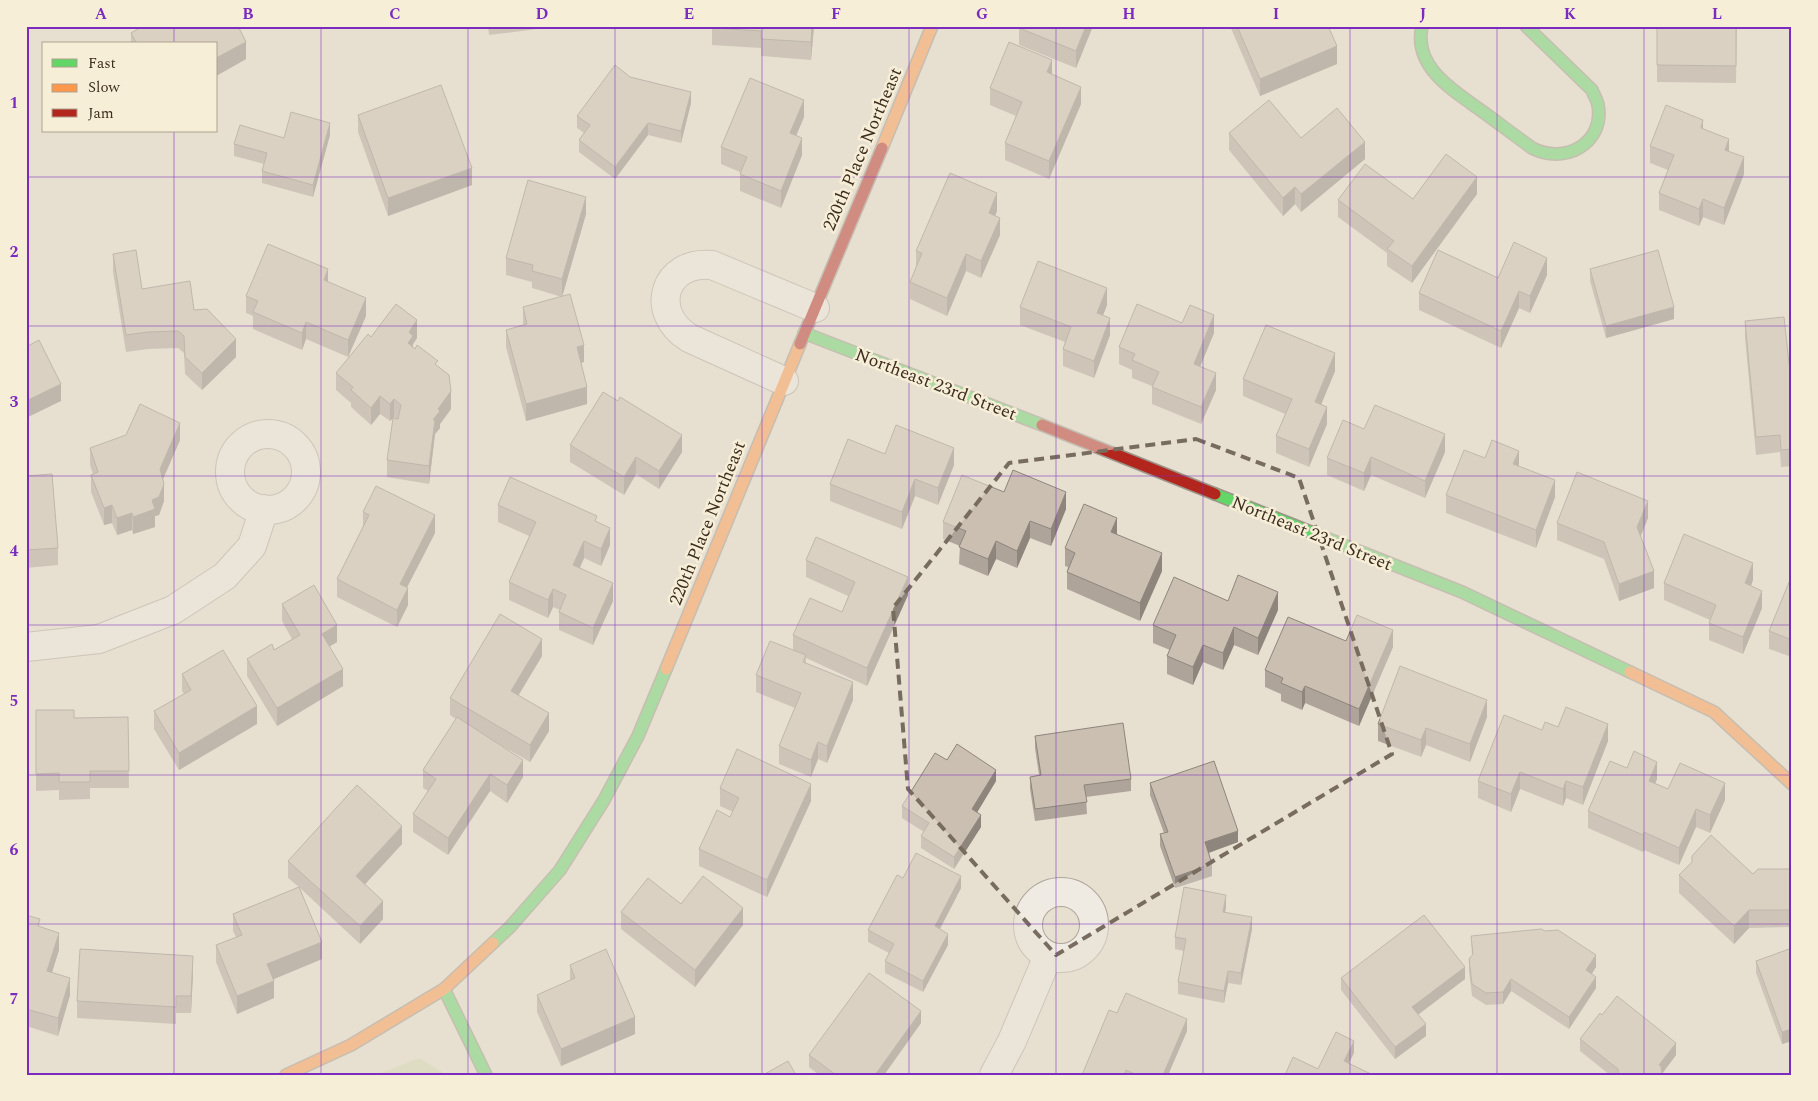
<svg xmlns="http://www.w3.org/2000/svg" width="1818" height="1101" viewBox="0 0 1818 1101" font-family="Spectral,serif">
<rect width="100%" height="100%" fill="#e7e0d1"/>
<path fill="#d6d7b3" d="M419 1058 447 1075H376L378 1074Z"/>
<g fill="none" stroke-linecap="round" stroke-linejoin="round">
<g stroke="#ada599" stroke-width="30">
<path id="street" d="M784 381 689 338C648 312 664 260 712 265L815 308
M230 472a38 38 0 1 1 76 0a38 38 0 1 1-76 0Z
M26 647 99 639 173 610 225 576 252 546 264 509
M1028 925a33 33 0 1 1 66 0a33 33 0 1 1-66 0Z
M994 1075 1012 1041 1048 956"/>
</g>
<g stroke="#9c958a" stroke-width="14">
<path id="fast" d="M1422 26C1413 66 1451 89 1479 109 1497 122 1514 135 1532 148 1564 165 1605 144 1598 105 1597 100 1594 95 1592 90L1526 26
M804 333 1042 425
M1215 494 1462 592 1630 672
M493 943 510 927 560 870 604 800 638 736 666 669
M444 989 486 1075"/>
</g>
<g stroke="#9c958a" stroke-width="14">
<path id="slow" d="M882 148 932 26
M666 669 800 344
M1630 672 1714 712 1792 784
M286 1075 351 1045 444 989 493 943"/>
</g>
<g stroke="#9c958a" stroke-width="14">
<path id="jam" d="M800 344 882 148
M1042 425 1215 494"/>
</g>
<use href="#street" stroke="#efebe3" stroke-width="28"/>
<use href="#fast" stroke="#63d668" stroke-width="11"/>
<use href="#slow" stroke="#ff974d" stroke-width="11"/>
<use href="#jam" stroke="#b3261e" stroke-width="11"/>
</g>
<path fill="#afa499" d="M143 26H238L246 42V59L216 76V44H131V33Z
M488 26H537V29L489 35Z
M712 26H814L811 60 761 56V48L712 45Z
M1019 26H1093L1076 68 1019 45Z
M1230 26H1328L1337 64 1260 96Z
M1737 26 1736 83 1657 82V65Z
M1052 75 1081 104 1049 179 1005 160V143L1016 116 990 105V88Z
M630 77 691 103 681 143 648 135 615 179 579 152V140L584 133 577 128V116Z
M358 115 472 185 388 216 358 132Z
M804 117 796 136 802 155 781 208 740 191V172L721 164V147Z
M1703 129 1729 152 1744 174 1724 225 1703 217 1699 226 1659 210V193L1668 170 1650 163V146Z
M1229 133 1301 138 1365 159 1301 212 1295 204 1283 216 1229 150Z
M330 135 313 197 262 183V171L264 164 234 156V144L284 138Z
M1477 194 1412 283 1387 266V253L1338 217V200L1413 199Z
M997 211 995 216 1000 235 981 278 966 271 947 316 910 299V282L916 267V251Z
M586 214 562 297 584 362 581 363 587 404 526 421 506 347V330L523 325V307L562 297 532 288V282L506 275V258Z
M1792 251V274L1790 273V256Z
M113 254 142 289 194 310 236 357 202 390 185 374 184 353 178 348 148 349 126 352 113 272Z
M1590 269 1674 319 1606 338 1590 281Z
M1547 275 1530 313 1519 308 1501 348 1419 310V293L1498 278Z
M328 282 366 316 348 357 306 339 302 350 253 329V316L246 313V296Z
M1107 305 1103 315 1110 335 1094 378 1063 366V349L1065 342 1020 325V307Z
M1745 321 1791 382 1792 381V466L1781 467 1780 452 1756 455 1745 338Z
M1182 323 1214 333 1200 367 1216 390 1201 424 1152 404V386L1132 378V370L1119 364V347Z
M417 338 413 344V347L438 367 451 409 440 424V428L435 434 429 484 387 477V460L397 419 394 417 390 421 380 414 371 425 351 407V403L336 390V373Z
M1335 371 1321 405 1327 424 1309 467 1276 453V436L1285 414 1243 396V379Z
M1364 429 1445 452 1425 498 1371 475 1364 491 1327 475V458Z
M180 440 163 479 164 501 159 515 155 516V527L133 534 132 530 117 535 112 523 104 525 91 492V475L93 474 90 465V448Z
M570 445 682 452 659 489 636 474 624 495 570 462Z
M885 454 954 465 938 505 915 496 902 529 830 501V484Z
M1485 458 1519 466 1555 497 1536 548 1446 513V495Z
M26 476 58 548V565L26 568Z
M1004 492 1066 509 1051 546 1030 538 1017 568 996 559 988 576 959 564 960 546 943 539V522Z
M498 505 597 522 610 545 601 566 584 558 580 568 613 601 593 645 559 630V612L560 610 553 607 548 618 509 600V582L529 536 498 522Z
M363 512 435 533 407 587 408 605 397 627 337 597V579L363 527Z
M1648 518 1641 536 1654 588 1619 601 1604 559 1557 540V523Z
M1117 534 1162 571 1140 621 1067 589V572L1068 567 1065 566V548Z
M806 560 908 595 867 686 806 658V663L853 700 827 763 818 759 811 777 779 764V746L795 708 756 692V675L793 650V635L842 612 848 596 806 577Z
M1792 575V657L1769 649V631Z
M1753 580 1751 586 1762 608 1743 654 1709 640V623L1710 620 1664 600V583Z
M1228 601 1278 610 1258 655 1234 645 1223 670 1203 662 1193 685 1167 674V656L1170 650 1153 643V625Z
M282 604 337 642 330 646 343 686 277 726 247 676V659L274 650 292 639 282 621Z
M1346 641 1393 647 1359 726 1305 703 1302 710 1281 701V694L1265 687V670Z
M542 656 518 695 549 731 530 762 490 739 523 777 507 803 490 791 448 855 413 832V814L428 791 423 788V770L456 719 450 715V698Z
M182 674 257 724 179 770 154 729V711L184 694 182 691Z
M36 710 74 718 128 717 129 788H90V799L59 800V790L36 791Z
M1487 717 1470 762 1426 745 1421 757 1378 741V724Z
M1542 730 1608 741 1583 805 1566 798 1563 806 1520 789 1511 812 1478 798V781Z
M1035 736 1131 779V791L1086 797 1087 814 1035 821 1030 789V777L1039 775 1035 748Z
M947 760 996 781 977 812 981 827 954 869 921 848V836L924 832 902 818V806Z
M1627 768 1657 779 1655 783 1668 789 1725 800 1710 833 1696 827 1679 865 1644 850 1643 852 1588 828V811Z
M1150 783 1238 842 1209 853 1212 876 1175 888 1160 846V834L1164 833 1150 795Z
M720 788 811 801 767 897 699 866V849L730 817 733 812 720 806Z
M402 844 365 884 383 919 360 944 300 888 322 959 273 979 274 998 237 1014 216 962V945L236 937 233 931V914L299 887 288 878V861Z
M1792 869V927L1749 928 1734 944 1679 893V875L1753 874Z
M903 878 961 888 940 929 948 945 923 992 885 973V961L889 953 868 942V930Z
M681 904 743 925 695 987 621 929V912Z
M1226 907 1225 912 1252 929 1241 985 1228 983 1224 1003 1178 994V982L1184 951 1175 949V937Z
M26 915 40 927 59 950 52 972 70 995 58 1036 26 1026Z
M1471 936 1596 967 1592 974 1596 988 1569 1029 1511 991 1503 1004 1486 1005 1472 996 1469 971V959L1472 956Z
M1792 948V1041L1782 1044 1756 973V961Z
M570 965 635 1034 561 1066 537 1012V995L570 981Z
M193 973 191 1013H176V1024L77 1018V1001Z
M1341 978 1465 979 1418 1015 1426 1036 1395 1059 1341 990Z
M1602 1015 1676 1055 1662 1074V1075H1610L1580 1051V1039Z
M921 1023 884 1075H819L809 1067V1055Z
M1187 1031 1168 1075H1082Z"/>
<path fill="#8e867d" d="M812 26H814L811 60V42Z
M1086 26H1093L1076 68V51Z
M246 42V59L216 76V58Z
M1337 46V64L1260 96V79Z
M1052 60V77L1047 72Z
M1081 87V104L1049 179V161Z
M691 92V103L681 143V131Z
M804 100V117L790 150V133Z
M1703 120V138L1701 128Z
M330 123V135L313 197V185Z
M648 123V135L615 179V167Z
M802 138V155L781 208V191Z
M1729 139V156L1725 150Z
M1365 142V159L1301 212V194Z
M1744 157V174L1724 225V208Z
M472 168V185L388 216V198Z
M1477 177V194L1412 283V266Z
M1295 187V204L1283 216V198Z
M997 193V211L989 231V213Z
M586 197V214L562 297V279Z
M1703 199V217L1699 226V209Z
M1000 218V235L981 278V261Z
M966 254V271L947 316V298Z
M1547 258V275L1530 313V296Z
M328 269V287L324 280Z
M1107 288V305L1097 331V313Z
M1519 291V308L1501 348V331Z
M366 298V316L348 357V340Z
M1674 307V319L1606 338V326Z
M1214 315V333L1194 381V364Z
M1110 318V335L1094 378V361Z
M417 320V338L413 344V354L408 343 409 332Z
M306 322V339L302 350V333Z
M236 339V357L202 390V373Z
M584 345V362L577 364V347Z
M1335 353V371L1315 419V402Z
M1216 373V390L1201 424V407Z
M61 384V401L26 418V401Z
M587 387V404L526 421V404Z
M451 391V409L440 424V428L435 434 429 484V466L433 420 438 409Z
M380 396V414L371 425V408Z
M394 399V417L390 421V404Z
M1327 407V424L1309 467V449Z
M180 423V440L160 486V469Z
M1445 434V452L1425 498V481Z
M682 435V452L659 489V471Z
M954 448V465L938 505V488Z
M1519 451V468L1513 464Z
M636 457V474L624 495V477Z
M1371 457V475L1364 491V473Z
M915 479V496L902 529V512Z
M1555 480V497L1536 548V530Z
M164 484V501L159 515 155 516V527L133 534V517Z
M1066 492V509L1051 546V529Z
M1648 501V518L1637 544V527Z
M112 505V523L104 525V508Z
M132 513V530L117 535V518Z
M435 515V533L400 601V584Z
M1117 518V535L1111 532Z
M1030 521V538L1017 568V551Z
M610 528V545L601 566V549Z
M584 541V558L573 582V565Z
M996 541V559L988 576V559Z
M1162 553V571L1140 621V603Z
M1753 563V580L1745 601V583Z
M1654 571V588L1619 601V584Z
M908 577V595L867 686V668Z
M613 583V601L593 645V628Z
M408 588V605L397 627V610Z
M553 589V607L548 618V600Z
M1762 591V608L1743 654V637Z
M1278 592V610L1258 655V638Z
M337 625V642L322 651V634Z
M1234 627V645L1223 670V653Z
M1393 630V647L1359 726V709Z
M542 639V656L511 708V691Z
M1203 645V662L1193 685V667Z
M343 669V686L277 726V708Z
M853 682V700L827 763V746Z
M1305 686V703L1302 710V692Z
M1487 700V717L1470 762V744Z
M257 706V724L179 770V753Z
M549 713V731L530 762V745Z
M1608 724V741L1583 805V787Z
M1426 728V745L1421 757V740Z
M818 742V759L811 777V760Z
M523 760V777L507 803V785Z
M1657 762V779L1649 798V781Z
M996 770V781L972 821V809Z
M1520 772V789L1511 812V794Z
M490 774V791L448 855V838Z
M1566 781V798L1563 806V789Z
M1725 783V800L1710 833V815Z
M811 784V801L767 897V880Z
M1696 809V827L1679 865V848Z
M981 815V827L954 869V857Z
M402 826V844L356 894V876Z
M1238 831V842L1205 854V842Z
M1644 832V850L1643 852V835Z
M1212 864V876L1175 888V877Z
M961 876V888L935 938V926Z
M1226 895V907L1223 924V912Z
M383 901V919L360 944V926Z
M743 908V925L695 987V970Z
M1749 910V928L1734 944V926Z
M1252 917V929L1241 985V973Z
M59 933V950L47 988V971Z
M948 934V945L923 992V981Z
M322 942V959L267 982V964Z
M1596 955V967L1586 982V970Z
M193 956V973L191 1013V996Z
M1465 967V979L1412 1019V1007Z
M1228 971V983L1224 1003V991Z
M1596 977V988L1569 1029V1017Z
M70 978V995L58 1036V1018Z
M1511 979V991L1503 1004V992Z
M274 981V998L237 1014V996Z
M921 1011V1023L884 1075H875Z
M635 1017V1034L561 1066V1049Z
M1187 1019V1031L1168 1075H1163Z
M1426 1024V1036L1395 1059V1047Z
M1792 1029V1041L1782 1044V1032Z
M1354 1041V1053L1344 1073V1061Z
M1676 1043V1055L1661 1075 1659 1065Z"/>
<path fill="#cbbfb2" stroke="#8e867d" d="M143 26H238L246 42 216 58V44H137L131 33Z
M712 26H812L811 42 761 39V31L712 28Z
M1019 26H1086L1076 51 1019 28Z
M1237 26H1328L1337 46 1260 79Z
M1657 26H1736V66L1657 65Z
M1009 42 1052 60 1047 72 1081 87 1049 161 1005 143 1022 102 990 88Z
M615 65 630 77 691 92 681 131 648 123 615 167 579 140 590 125 577 116Z
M750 78 804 100 790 133 802 138 781 191 740 174 747 157 721 147Z
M441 85 472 168 388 198 358 115Z
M1269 100 1301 138 1337 108 1365 142 1301 194 1295 187 1283 198 1229 133Z
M1666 105 1703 120 1701 128 1729 139 1725 150 1744 157 1724 208 1703 199 1699 209 1659 193 1674 155 1650 146Z
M291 112 330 123 313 185 262 171 267 153 234 144 240 125 284 138Z
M1446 154 1477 177 1412 266 1387 249 1394 241 1338 200 1365 164 1413 199Z
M950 173 997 193 989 213 1000 218 981 261 966 254 947 298 910 282 922 253 916 251Z
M528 180 586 197 562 279 532 271 533 265 506 258Z
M1514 242 1547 258 1530 296 1519 291 1501 331 1419 293 1438 250 1498 278Z
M268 244 328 269 324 280 366 298 348 340 306 322 302 333 253 312 258 301 246 296Z
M136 250 142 289 190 281 194 310 207 309 236 339 202 373 185 357 184 336 178 331 148 332 126 335 113 254Z
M1658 250 1674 307 1606 326 1590 269Z
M1038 261 1107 288 1097 313 1110 318 1094 361 1063 349 1071 327 1020 307Z
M570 294 584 345 577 347 587 387 526 404 506 330 527 324 523 307Z
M396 304 417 320 409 332 413 336 408 343 415 349 417 345 438 361 435 364 449 375 451 391 438 409 440 411 433 420H435L429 466 387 460 393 418 398 419 401 405 394 399 390 404 380 396 371 408 351 390 353 387 336 373 368 334 371 337Z
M1137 304 1182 323 1190 305 1214 315 1194 364 1216 373 1201 407 1152 387 1159 372 1132 360 1135 354 1119 347Z
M1784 317 1791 382 1792 381V449L1781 450 1780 435 1756 437 1745 321Z
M1266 325 1335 353 1315 402 1327 407 1309 449 1276 436 1292 399 1243 379Z
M39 340 61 384 26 401V347Z
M603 392 618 401 620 397 682 435 659 471 636 457 624 477 570 445Z
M140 404 180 423 160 469 164 484 159 497 152 500 155 509 133 517 132 513 117 518 112 505 104 508 91 475 98 472 90 448 126 435Z
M1375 405 1445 434 1425 481 1371 457 1364 473 1327 458 1343 420 1364 429Z
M896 425 954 448 938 488 915 479 902 512 830 484 848 439 885 454Z
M1492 440 1519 451 1513 464 1555 480 1536 530 1446 495 1464 450 1485 458Z
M1013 470 1066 492 1051 529 1030 521 1017 551 996 541 988 559 959 547 966 531 943 522 962 475 1004 492Z
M1577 472 1648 501 1637 527 1654 571 1619 584 1604 542 1557 523Z
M52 474 58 548 26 550V476Z
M510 477 597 516 595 521 610 528 601 549 584 541 573 565 613 583 593 628 559 612 566 595 553 589 548 600 509 582 536 522 498 505Z
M376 486 435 515 400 584 408 588 397 610 337 579 369 515 363 512Z
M1084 504 1117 518 1111 532 1162 553 1140 603 1067 572 1075 553 1065 548Z
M1684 534 1753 563 1745 583 1762 591 1743 637 1709 623 1716 605 1664 583Z
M816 537 908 577 867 668 793 635 810 598 842 612 855 582 806 560Z
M1238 575 1278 592 1258 638 1234 627 1223 653 1203 645 1193 667 1167 656 1176 635 1153 625 1174 577 1228 601Z
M1792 575V640L1769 631Z
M314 585 337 625 322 634 343 669 277 708 247 659 272 644 274 650 300 635 282 604Z
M500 614 542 639 511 691 549 713 530 745 450 698Z
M1357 615 1393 630 1359 709 1305 686 1302 692 1281 683 1283 678 1265 670 1288 617 1346 641Z
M770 641 806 655 803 662 853 682 827 746 818 742 811 760 779 746 801 693 756 675Z
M223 650 257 706 179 753 154 711 191 690 182 674Z
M1400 666 1487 700 1470 744 1426 728 1421 740 1378 724Z
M1566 707 1608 724 1583 787 1566 781 1563 789 1520 772 1511 794 1478 781 1504 715 1542 730 1545 722 1558 727Z
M36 710H74V718L128 717 129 771H90V782H59V773L36 774Z
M457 717 523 760 507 785 490 774 448 838 413 814 436 779 423 770Z
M1123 723 1131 779 1084 785 1087 802 1035 809 1030 777 1041 775 1035 736Z
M957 744 996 770 972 809 981 815 954 857 921 836 929 823 902 806 935 753 947 760Z
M737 749 811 784 767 880 699 849 717 810 730 817 739 798 720 788Z
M1634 751 1657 762 1649 781 1668 789 1680 763 1725 783 1710 815 1696 809 1679 848 1644 832 1643 835 1588 811 1610 761 1627 768Z
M1214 761 1238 831 1205 842 1212 864 1175 877 1160 834 1168 832 1150 783Z
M357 785 402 826 356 876 383 901 360 926 288 861Z
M1711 835 1753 874 1758 869H1792V910H1749L1734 926 1679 875 1692 862V856Z
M916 853 961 876 935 926 948 934 923 981 885 961 894 944 868 930 897 875 903 878Z
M703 876 743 908 695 970 621 912 648 878 681 904Z
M299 887 322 942 267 964 274 981 237 996 216 945 242 935 233 914Z
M1184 887 1226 895 1223 912 1252 917 1241 973 1228 971 1224 991 1178 982 1186 939 1175 937Z
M26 915 40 919 38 926 59 933 47 971 70 978 58 1018 26 1009Z
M1424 915 1465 967 1412 1007 1426 1024 1395 1047 1341 978Z
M1541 929 1545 931 1558 930 1596 955 1586 970 1596 977 1569 1017 1511 979 1503 992 1486 993 1472 984 1469 959 1473 954 1471 936Z
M1792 948V1029L1782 1032 1756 961Z
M80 949 193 956 191 996H176V1007L77 1001Z
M606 949 635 1017 561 1049 537 995 575 978 570 965Z
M869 973 921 1011 875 1075H836L809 1055Z
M1126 993 1187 1019 1163 1075H1137L1126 1070 1124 1075H1082L1109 1010 1117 1013Z
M1617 996 1676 1043 1659 1065 1661 1066 1662 1075H1619L1618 1069 1580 1039 1600 1013 1602 1015Z
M1336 1032 1354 1041 1344 1061 1373 1075H1285L1293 1057 1318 1069Z
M788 1061 796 1075H763Z"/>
<path d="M0 0H1818V1101H0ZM1196 439 1299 478 1392 754 1056 955 908 789 893 608 1009 463Z" fill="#e7e0d1" fill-opacity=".55" fill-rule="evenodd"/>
<path fill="none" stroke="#786c5e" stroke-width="4" stroke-dasharray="10 6" stroke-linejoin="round" d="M1196 439 1299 478 1392 754 1056 955 908 789 893 608 1009 463Z"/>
<path fill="none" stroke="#7b2cbf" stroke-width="1" stroke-opacity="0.55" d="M174 26V44M321 26V1075M468 26V1075M615 26V1075M762 26V1075M909 26V1075M1056 26V1075M1203 26V1075M1350 26V1075M1497 26V1075M1644 26V1075M174 131V1075M26 177H1792M26 326H1792M26 476H1792M26 625H1792M26 775H1792M26 924H1792"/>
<g text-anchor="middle" stroke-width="5" stroke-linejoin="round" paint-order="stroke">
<g font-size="18" fill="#3d2e20" stroke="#f7eed8">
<text transform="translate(862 149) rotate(-67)" y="6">220th Place Northeast</text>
<text transform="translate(936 384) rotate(21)" y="6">Northeast 23rd Street</text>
<text transform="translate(707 523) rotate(-68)" y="6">220th Place Northeast</text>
<text transform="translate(1312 533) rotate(22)" y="6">Northeast 23rd Street</text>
</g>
</g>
<rect width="1818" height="1101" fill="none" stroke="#f7eed8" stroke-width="55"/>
<rect x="42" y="42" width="175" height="90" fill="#f7eed8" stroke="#ada18e"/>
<rect x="52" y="59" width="25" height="8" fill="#63d668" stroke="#ada18e"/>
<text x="88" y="68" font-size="15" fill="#3d2e20">Fast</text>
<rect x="52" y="84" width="25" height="8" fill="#ff974d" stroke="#ada18e"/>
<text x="88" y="92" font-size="15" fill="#3d2e20">Slow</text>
<rect x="52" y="109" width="25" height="8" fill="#b3261e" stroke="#ada18e"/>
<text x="88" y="118" font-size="15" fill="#3d2e20">Jam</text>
<rect x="28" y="28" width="1762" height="1046" fill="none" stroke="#7b2cbf" stroke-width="2"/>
<g font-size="16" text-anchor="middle" font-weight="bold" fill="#7b2cbf">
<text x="101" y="19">A</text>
<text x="248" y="19">B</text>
<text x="395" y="19">C</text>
<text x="542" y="19">D</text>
<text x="689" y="19">E</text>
<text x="836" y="19">F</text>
<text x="982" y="19">G</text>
<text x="1129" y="19">H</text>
<text x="1276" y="19">I</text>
<text x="1423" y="19">J</text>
<text x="1570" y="19">K</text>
<text x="1717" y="19">L</text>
<text x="14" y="108">1</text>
<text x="14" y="257">2</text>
<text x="14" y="407">3</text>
<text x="14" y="556">4</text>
<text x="14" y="706">5</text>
<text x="14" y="855">6</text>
<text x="14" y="1004">7</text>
</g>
</svg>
